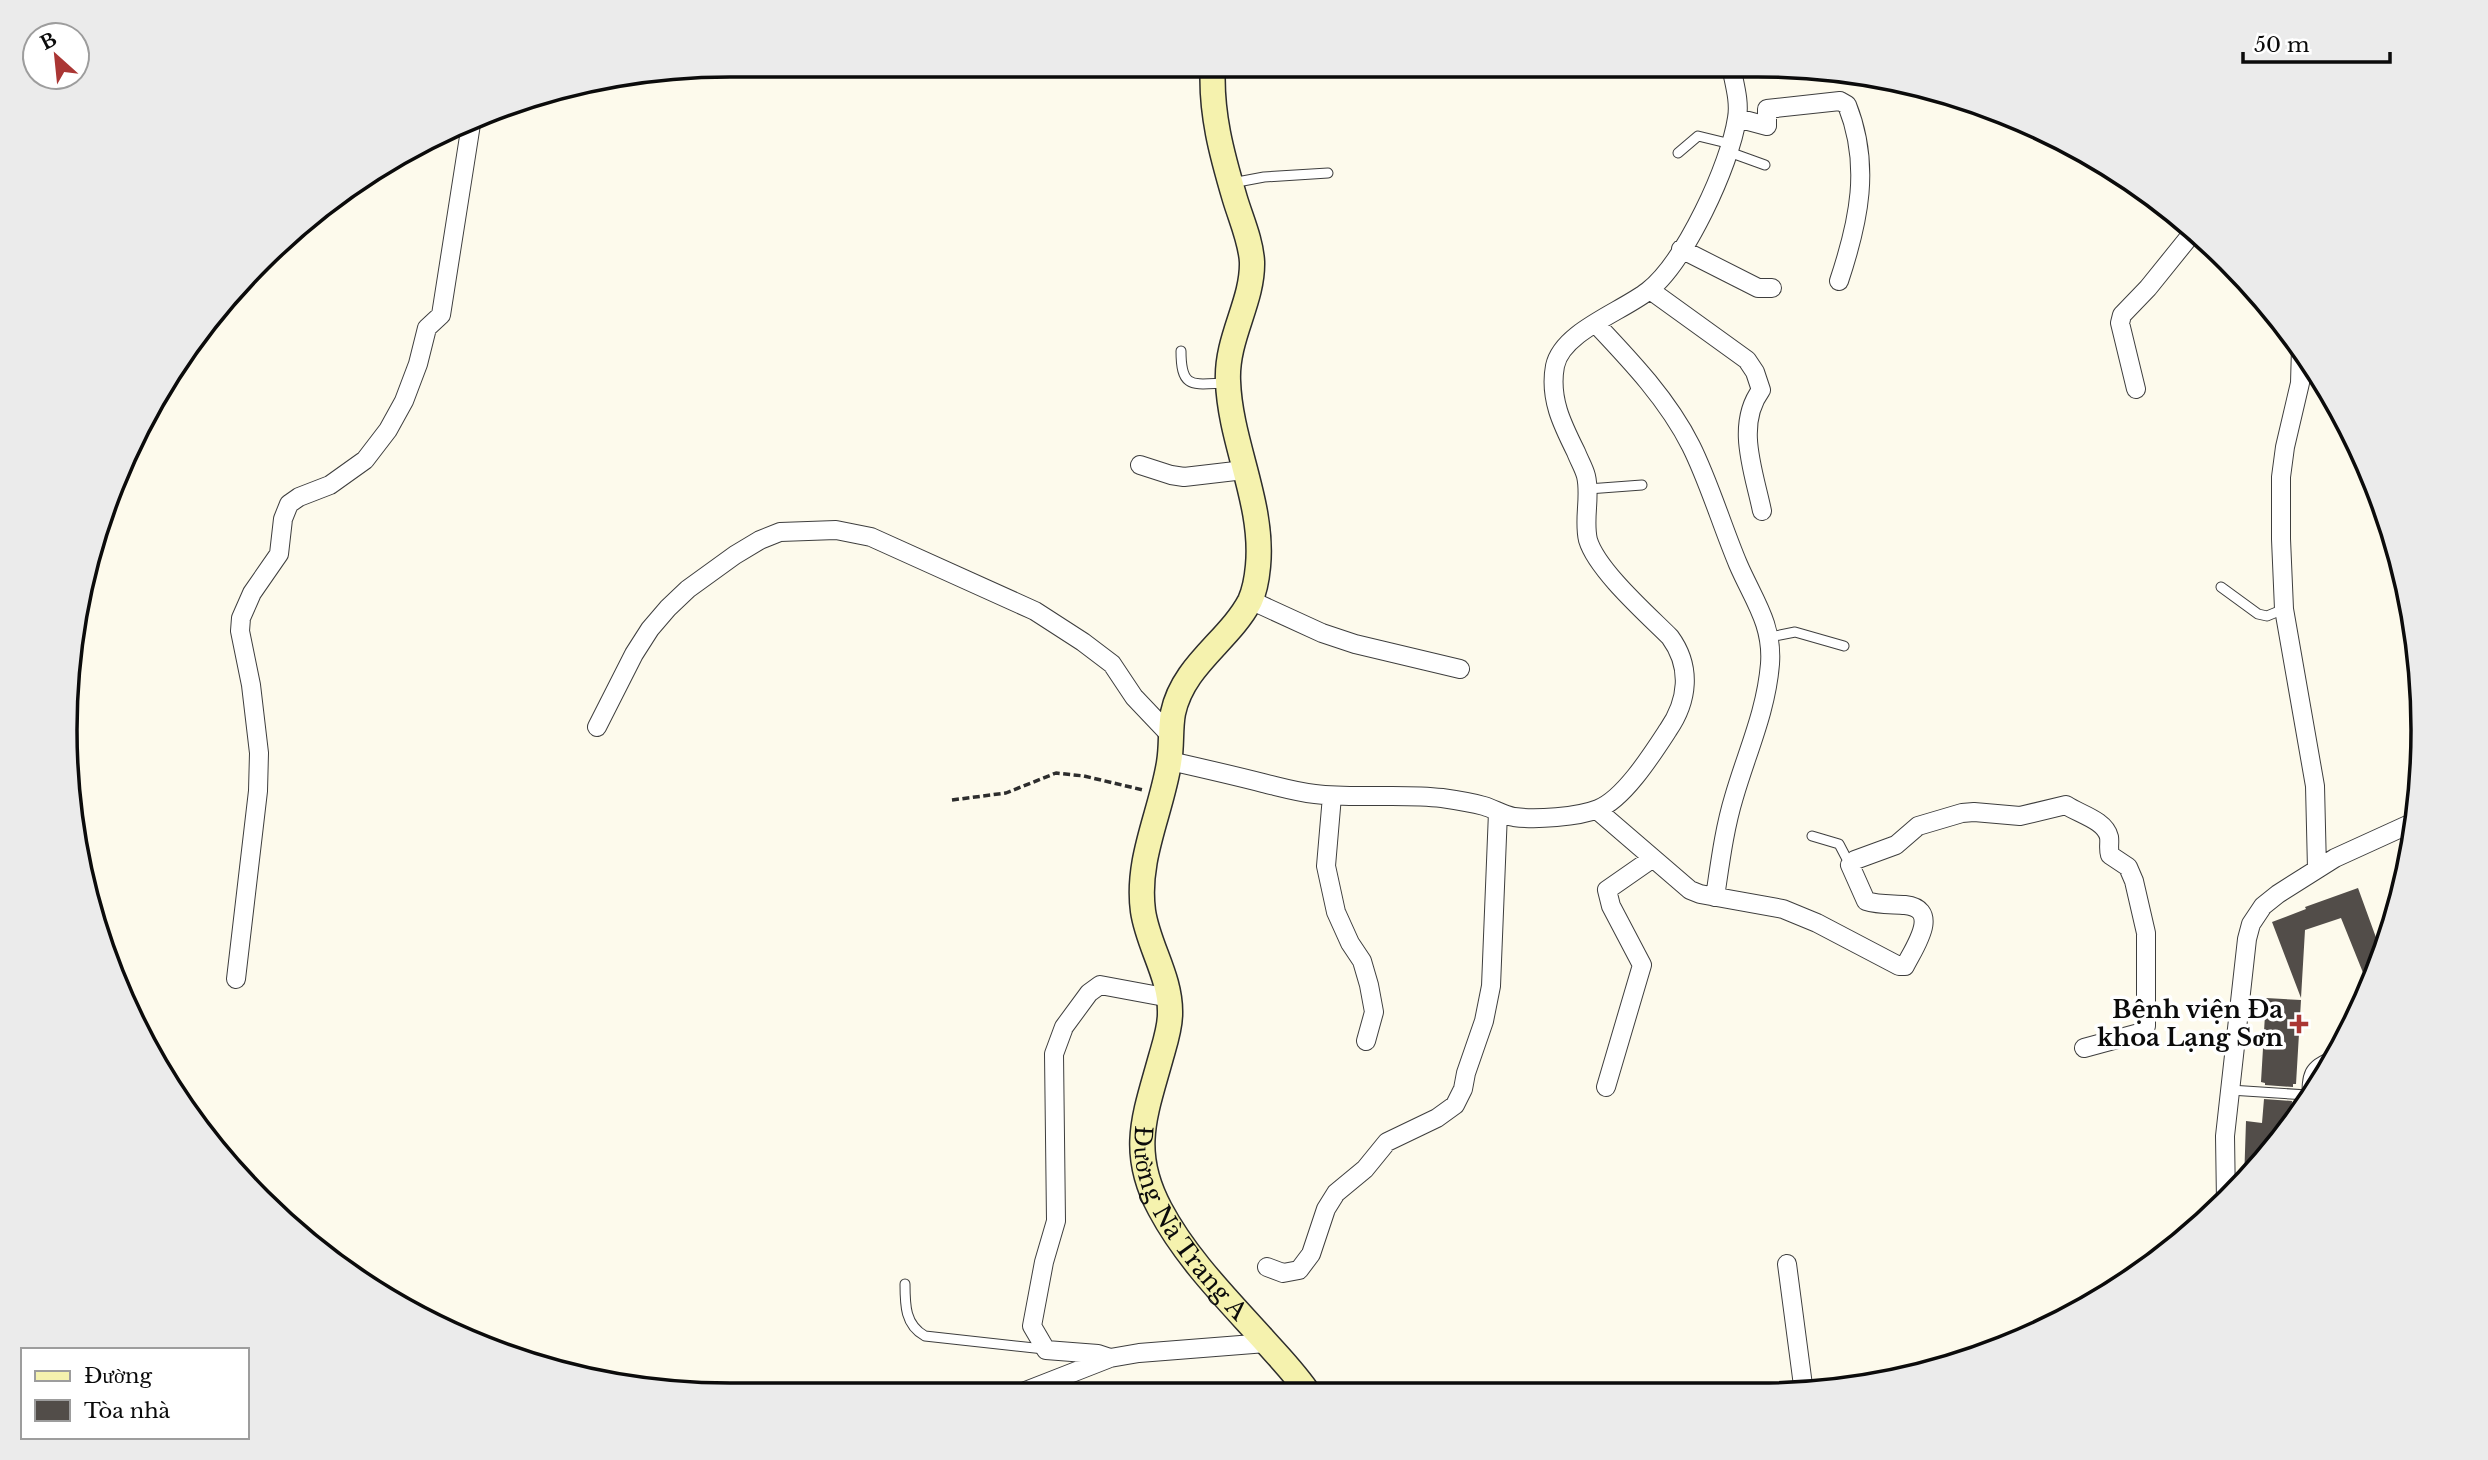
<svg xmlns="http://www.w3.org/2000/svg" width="2488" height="1460" viewBox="0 0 2488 1460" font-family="'Libre Baskerville',serif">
<rect width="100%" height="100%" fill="#fdfaec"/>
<path fill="#524d49" d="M2358 888 2382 954 2373 984 2370 990 2341 918 2305 930 2301 998 2272 922 2306 909 2305 907Z
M2266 998 2301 1000 2296 1084H2293V1087L2265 1085V1083L2261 1082Z
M2264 1099 2292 1101 2290 1125 2244 1182 2246 1121 2262 1123Z"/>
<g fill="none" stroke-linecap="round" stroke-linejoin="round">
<g stroke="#3e3e3e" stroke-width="11">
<path id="lane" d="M1729 152 1765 165
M1678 153 1698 136 1731 144
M1232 183 1264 177 1328 173
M1181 351C1181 390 1193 384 1226 383
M1588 489 1642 485
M2221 587 2258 614 2267 616 2284 609
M1770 637 1795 632 1844 646
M1812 836 1839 844 1850 865
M2230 1090 2307 1095
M2307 1105C2307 1077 2305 1065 2334 1056
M905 1284C905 1305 905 1325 925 1336L1044 1349"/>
</g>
<g stroke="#3e3e3e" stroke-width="20">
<path id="street" d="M1737 118 1767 126V109L1840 101 1847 105C1871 165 1859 221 1839 281
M1681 249 1758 288H1772
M1650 290 1747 360 1755 372 1761 390C1735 425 1754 472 1762 511
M1596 324C1631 361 1668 400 1691 446 1709 482 1722 526 1738 564 1753 599 1773 624 1770 664 1766 712 1747 752 1734 797 1724 830 1720 864 1715 897
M2301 348 2300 383 2285 447 2281 477V539L2284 609 2315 786 2317 869
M2136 389 2120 323 2122 315 2148 288 2194 231
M1140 465 1171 475 1184 477 1244 470
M1250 600 1322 633 1355 644 1460 669
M597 727 634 654 650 629 668 608 688 589 735 555 760 540 780 532 836 530 871 537 1035 611 1083 642 1112 664 1134 697 1171 736
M1170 761C1201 768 1232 775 1263 783 1280 787 1297 792 1315 794 1357 799 1400 793 1442 798 1456 800 1470 802 1484 806 1494 809 1503 815 1514 817 1535 820 1578 817 1598 809 1624 799 1653 753 1668 730 1688 701 1692 667 1670 637 1647 614 1597 570 1588 540 1583 519 1591 497 1586 476 1584 468 1579 460 1576 452 1562 424 1549 398 1555 366 1562 332 1621 312 1648 291 1685 262 1730 165 1737 118 1740 101 1734 83 1731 66
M1332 796 1326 866 1336 912 1350 943 1362 961 1369 985 1374 1012 1366 1041
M1597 810 1690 890 1700 894 1783 909 1817 923 1899 966H1905C1914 948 1942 909 1905 905 1892 904 1878 905 1866 901L1850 865 1855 860 1896 845 1918 826 1962 813 1974 812 2020 816 2066 805C2079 814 2105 820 2109 837 2110 843 2108 848 2110 855L2128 867 2134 881 2146 933V1026L2143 1032 2084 1048
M236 979 258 791 259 753 251 685 240 631 241 618 252 593 279 554 283 519 289 504 299 497 330 485 365 460 388 430 404 401 418 364 427 328 441 315 471 124
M1606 1087 1642 965 1611 906 1607 890 1653 858
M2226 1202 2225 1136 2247 939 2251 924 2263 906 2278 894 2335 858 2414 822
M1787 1264 1804 1393
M1267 1267 1283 1273 1299 1270 1311 1254 1326 1209 1336 1193 1365 1169 1387 1142 1437 1118 1455 1105 1463 1089 1466 1073 1484 1021 1491 986 1498 812
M1110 1358 1098 1354 1046 1350 1032 1326 1044 1262 1056 1221 1054 1054 1064 1027 1089 993 1100 985 1170 998
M1018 1394 1110 1358 1139 1353 1266 1343"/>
</g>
<g stroke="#2d2d2d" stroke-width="27">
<g id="secondary">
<path id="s1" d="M1213 65C1210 112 1222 155 1235 199 1241 219 1251 241 1252 262 1253 302 1226 338 1228 381 1230 443 1264 503 1258 566 1257 577 1255 590 1250 601 1229 641 1183 665 1173 713 1170 729 1172 746 1169 763 1161 813 1136 859 1143 911 1148 946 1171 977 1170 1014 1170 1028 1165 1043 1161 1057 1145 1115 1129 1151 1160 1209 1186 1258 1227 1299 1263 1339 1279 1357 1296 1374 1309 1394"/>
</g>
</g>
<path stroke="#2d2d2d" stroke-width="3.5" stroke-dasharray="7 3.5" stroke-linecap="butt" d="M952 800 1006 793 1056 773 1084 776 1143 790"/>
<use href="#lane" stroke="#fff" stroke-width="9"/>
<use href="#street" stroke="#fff" stroke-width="18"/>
<use href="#secondary" stroke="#f5f2ae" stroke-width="24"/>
</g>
<path fill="#aa3634" stroke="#fff" stroke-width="2.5" d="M2295.5 1013.5h7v7h7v7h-7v7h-7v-7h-7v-7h7z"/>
<g text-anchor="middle" stroke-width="7" stroke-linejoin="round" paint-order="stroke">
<g font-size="24" font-weight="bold" fill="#0b0b0b" stroke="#fff" text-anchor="end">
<text x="2283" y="1018">Bệnh viện Đa<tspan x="2283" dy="28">khoa Lạng Sơn</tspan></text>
</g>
<g font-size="24" fill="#0b0b0b" stroke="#fff">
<text dy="8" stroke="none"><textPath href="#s1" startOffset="1220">Đường Nà Trang A</textPath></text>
</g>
</g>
<path d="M0 0H2488V1460H0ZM730 77H1758A653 653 0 0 1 2411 730V730A653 653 0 0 1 1758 1383H730A653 653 0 0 1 77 730V730A653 653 0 0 1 730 77Z" fill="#ebebeb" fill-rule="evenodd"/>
<path fill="none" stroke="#0b0b0b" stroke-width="3.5" d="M730 77H1758A653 653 0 0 1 2411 730V730A653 653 0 0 1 1758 1383H730A653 653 0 0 1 77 730V730A653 653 0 0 1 730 77Z"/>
<rect x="21" y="1348" width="228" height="91" fill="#ffffff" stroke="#9d9d9d" stroke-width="2"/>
<rect x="35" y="1371" width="35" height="10" fill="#f5f2ae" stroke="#9d9d9d" stroke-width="2"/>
<text x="84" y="1383" font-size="21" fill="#0b0b0b">Đường</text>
<rect x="35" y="1400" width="35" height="21" fill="#524d49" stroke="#9d9d9d" stroke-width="2"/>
<text x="84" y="1418" font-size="21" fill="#0b0b0b">Tòa nhà</text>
<g transform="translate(56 56) rotate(333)"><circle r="33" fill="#ffffff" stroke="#9d9d9d" stroke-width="2"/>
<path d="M0-5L12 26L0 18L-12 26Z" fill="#aa3634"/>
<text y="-10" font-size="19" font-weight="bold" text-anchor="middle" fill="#0b0b0b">B</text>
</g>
<path d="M2243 52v10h147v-10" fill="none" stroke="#0b0b0b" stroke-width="3.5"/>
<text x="2254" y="52" font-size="21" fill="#0b0b0b" stroke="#ffffff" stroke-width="5" paint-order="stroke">50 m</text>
</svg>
